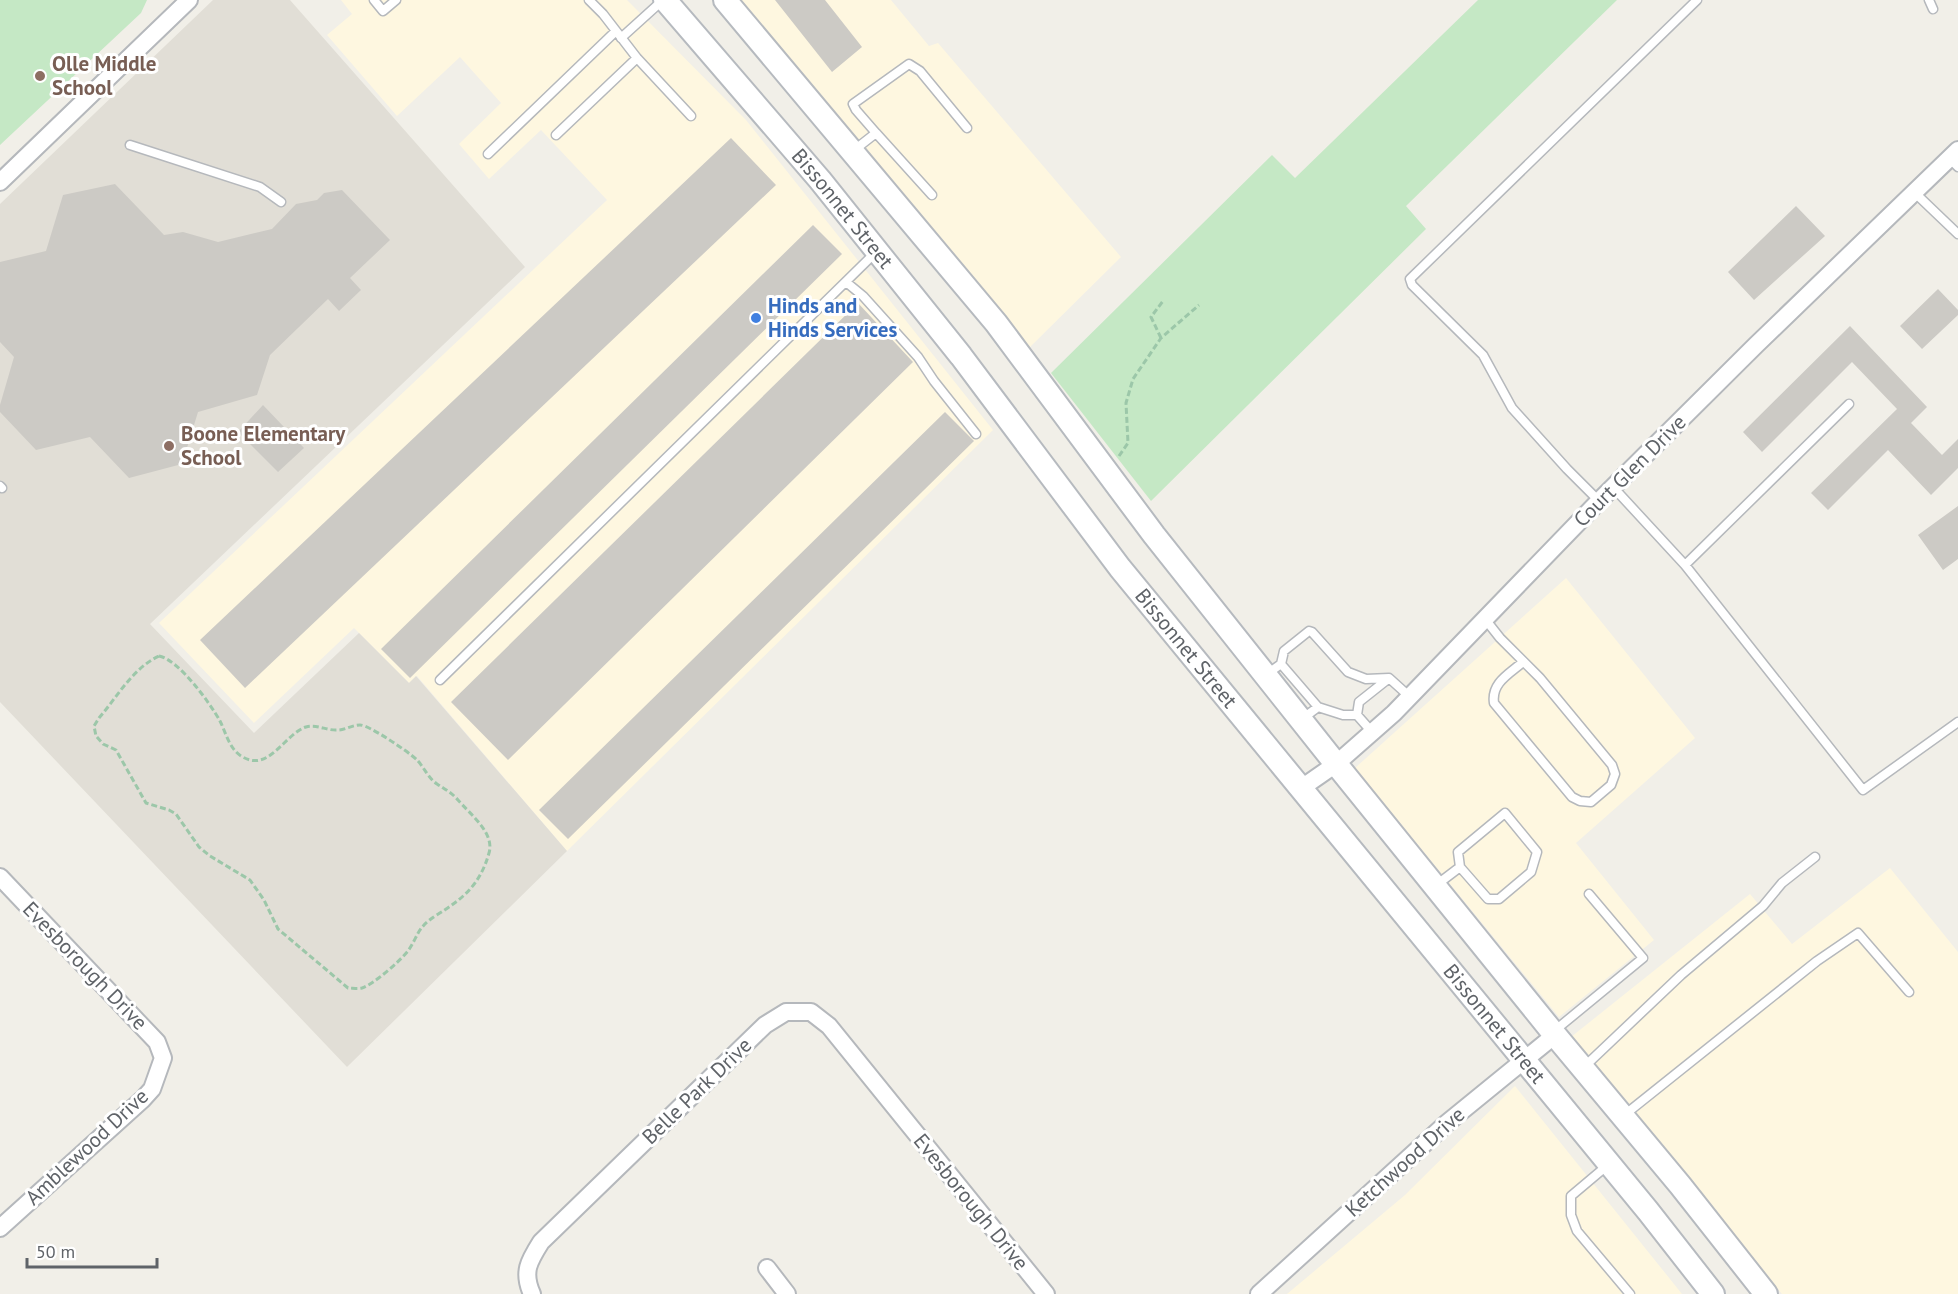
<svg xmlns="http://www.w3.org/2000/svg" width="1958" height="1294" viewBox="0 0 1958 1294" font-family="'PT Sans',sans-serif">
<rect width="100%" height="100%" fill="#f1efe8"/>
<path fill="#fef7e0" d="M341 0H627L746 120 993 430 567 851 417 676 409 683 354 628 254 723 159 623 607 200 541 130 489 179 459 144 501 103 460 57 397 116 327 35 352 14Z
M740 0H891L929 46 938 43 1121 257 1028 349Z
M1566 578 1695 738 1576 843 1654 940 1559 1017 1355 768Z
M1890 868 1958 952V1294H1782L1571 1037 1750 894 1792 944Z
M1515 1086 1682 1294H1287L1405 1195Z"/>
<path fill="#e1ded6" d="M213 0H290L525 267 150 624 254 733 359 633 409 683 416 676 567 851 347 1067 0 702V204Z"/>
<path fill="#c5e8c5" d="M0 0H147L141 13 0 145Z
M1478 0H1617L1406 206 1426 229 1151 501 1051 373 1272 155 1295 178Z"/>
<path fill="#cccac5" d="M775 0H825L862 47 832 72Z
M731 138 776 185 245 688 200 640Z
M115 184 164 235 183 232 218 242 272 229 296 204 317 200 324 193 342 190 390 240 350 278 361 290 339 311 328 299 270 355 257 395 198 412 182 464 129 478 90 437 36 450 0 412V405L14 357 0 342V262L46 251 63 195Z
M1796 206 1825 236 1754 300 1728 272Z
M813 225 842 254 410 678 381 649Z
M1938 289 1958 310V315L1922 349 1900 326Z
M858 303 913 362 508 760 451 702Z
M1850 326 1927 407 1911 423 1942 455 1958 439V468L1931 495 1888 450 1828 510 1811 493 1897 409 1852 362 1762 452 1743 432Z
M263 405 304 448 278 472 238 432Z
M945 412 974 441 568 839 539 810Z
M1958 506V559L1943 570 1918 535Z"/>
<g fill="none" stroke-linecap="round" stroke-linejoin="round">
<g stroke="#b5b8bc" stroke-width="11">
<path id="service" d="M374 0 383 11 396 0
M589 0 603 14 637 58 691 116
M1929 0 1933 9
M621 38 663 0
M876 133 932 195
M556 135 637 58
M130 145 260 187 281 202
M853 151 876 133 856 110 853 104 909 64 920 71 967 128
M488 154 616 31
M1949 158 1958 167
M1914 192 1958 234
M846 282 863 296 918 357 934 381 976 434
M0 486 2 488
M1613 487 1685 565 1863 790 1958 722
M1599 501 1567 469 1512 408 1483 355 1412 285 1410 279 1697 0
M1685 565 1849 404
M1485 619 1500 638 1540 678 1612 765 1615 774 1611 785 1591 802 1580 801 1572 797 1494 703C1491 683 1509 674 1523 662
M1281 664 1284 651 1309 631 1312 632 1348 672 1366 679 1389 678 1410 697
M1267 674 1281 664 1318 707
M440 680 876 252
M1357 715 1359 702 1388 679
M1302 719 1318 707 1343 715H1357L1372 732
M1435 886 1460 867 1458 852 1505 813 1537 852 1531 872 1499 899H1488L1460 867
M1553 1032 1643 958 1589 894
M1583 1068 1681 975 1763 906 1782 883 1815 857
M1623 1116 1817 961 1858 933 1909 992
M1609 1164 1571 1196V1215L1577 1231 1630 1294"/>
</g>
<g stroke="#b5b8bc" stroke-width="20">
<path id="minor" d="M0 182 189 0
M1300 789 1336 764 1394 713 1599 501 1756 345 1958 150
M0 877 157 1042 163 1058 152 1089 143 1099 0 1228
M767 1268 787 1294
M532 1294C522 1272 529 1261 541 1242L765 1025 786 1012H811L829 1026 1046 1294
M1259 1294 1447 1123 1555 1035"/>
</g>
<g stroke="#b6babf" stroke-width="26">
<g id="secondary">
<path id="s1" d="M665 0 820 180 961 356 1120 568 1648 1211 1713 1294"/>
<path d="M725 0 996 323 1154 535 1336 764 1555 1035 1680 1185 1766 1294"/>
</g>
</g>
<path stroke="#9cc7a9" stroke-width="3" stroke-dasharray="6 3" stroke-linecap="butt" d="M1161 338 1151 317 1163 301
M1119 456 1128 443 1126 403 1133 379 1161 338 1199 305
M159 656C179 660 210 703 220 721 226 733 229 748 241 756 269 774 284 734 306 727 317 724 327 731 338 730 345 730 352 725 360 725 369 725 409 752 417 760 424 767 428 778 437 784 446 790 451 792 458 800 470 814 495 833 489 853 480 885 463 899 435 916 416 929 419 935 408 951 400 961 374 984 362 988 358 989 352 988 348 988L278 929 264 900 250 880 210 856 199 847 176 814 169 810 146 803 116 750 103 744 96 736 94 726 99 718C117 697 133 668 159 656Z"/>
<use href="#service" stroke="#fff" stroke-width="8"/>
<use href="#minor" stroke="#fff" stroke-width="16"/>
<use href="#secondary" stroke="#fff" stroke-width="22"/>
</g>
<g fill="#8d6e63" stroke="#fff" stroke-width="2">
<circle cx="40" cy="76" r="6"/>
<circle cx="169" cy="446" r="6"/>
</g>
<circle fill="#3f7fe0" stroke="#fff" stroke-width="2" cx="756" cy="318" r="6"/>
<g text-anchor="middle" stroke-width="6" stroke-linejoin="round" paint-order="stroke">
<g font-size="21" font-weight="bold" fill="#785e54" stroke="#fff" text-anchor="start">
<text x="52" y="71">Olle Middle<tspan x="52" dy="24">School</tspan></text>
<text x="181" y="441">Boone Elementary<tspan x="181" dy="24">School</tspan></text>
</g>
<g font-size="21" fill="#5f6368" stroke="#fff">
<text dy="7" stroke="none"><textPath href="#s1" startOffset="274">Bissonnet Street</textPath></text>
<text transform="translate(1630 471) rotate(-45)" y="7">Court Glen Drive</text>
<text dy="7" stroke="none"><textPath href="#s1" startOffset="832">Bissonnet Street</textPath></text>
<text transform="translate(85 966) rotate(46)" y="7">Evesborough Drive</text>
<text dy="7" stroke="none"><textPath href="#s1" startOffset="1318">Bissonnet Street</textPath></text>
<text transform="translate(697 1091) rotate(-44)" y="7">Belle Park Drive</text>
<text transform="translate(87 1147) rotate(-43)" y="7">Amblewood Drive</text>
<text transform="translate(1405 1162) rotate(-42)" y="7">Ketchwood Drive</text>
<text transform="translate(971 1202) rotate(51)" y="7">Evesborough Drive</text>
</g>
<g font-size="21" font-weight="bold" fill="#366cbe" stroke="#fff" text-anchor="start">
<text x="768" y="313">Hinds and<tspan x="768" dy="24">Hinds Services</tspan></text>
</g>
</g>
<path d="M27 1258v9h130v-9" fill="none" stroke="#5f6368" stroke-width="3"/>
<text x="36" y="1258" font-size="18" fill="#5f6368" stroke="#ffffff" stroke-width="4.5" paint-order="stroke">50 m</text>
</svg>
